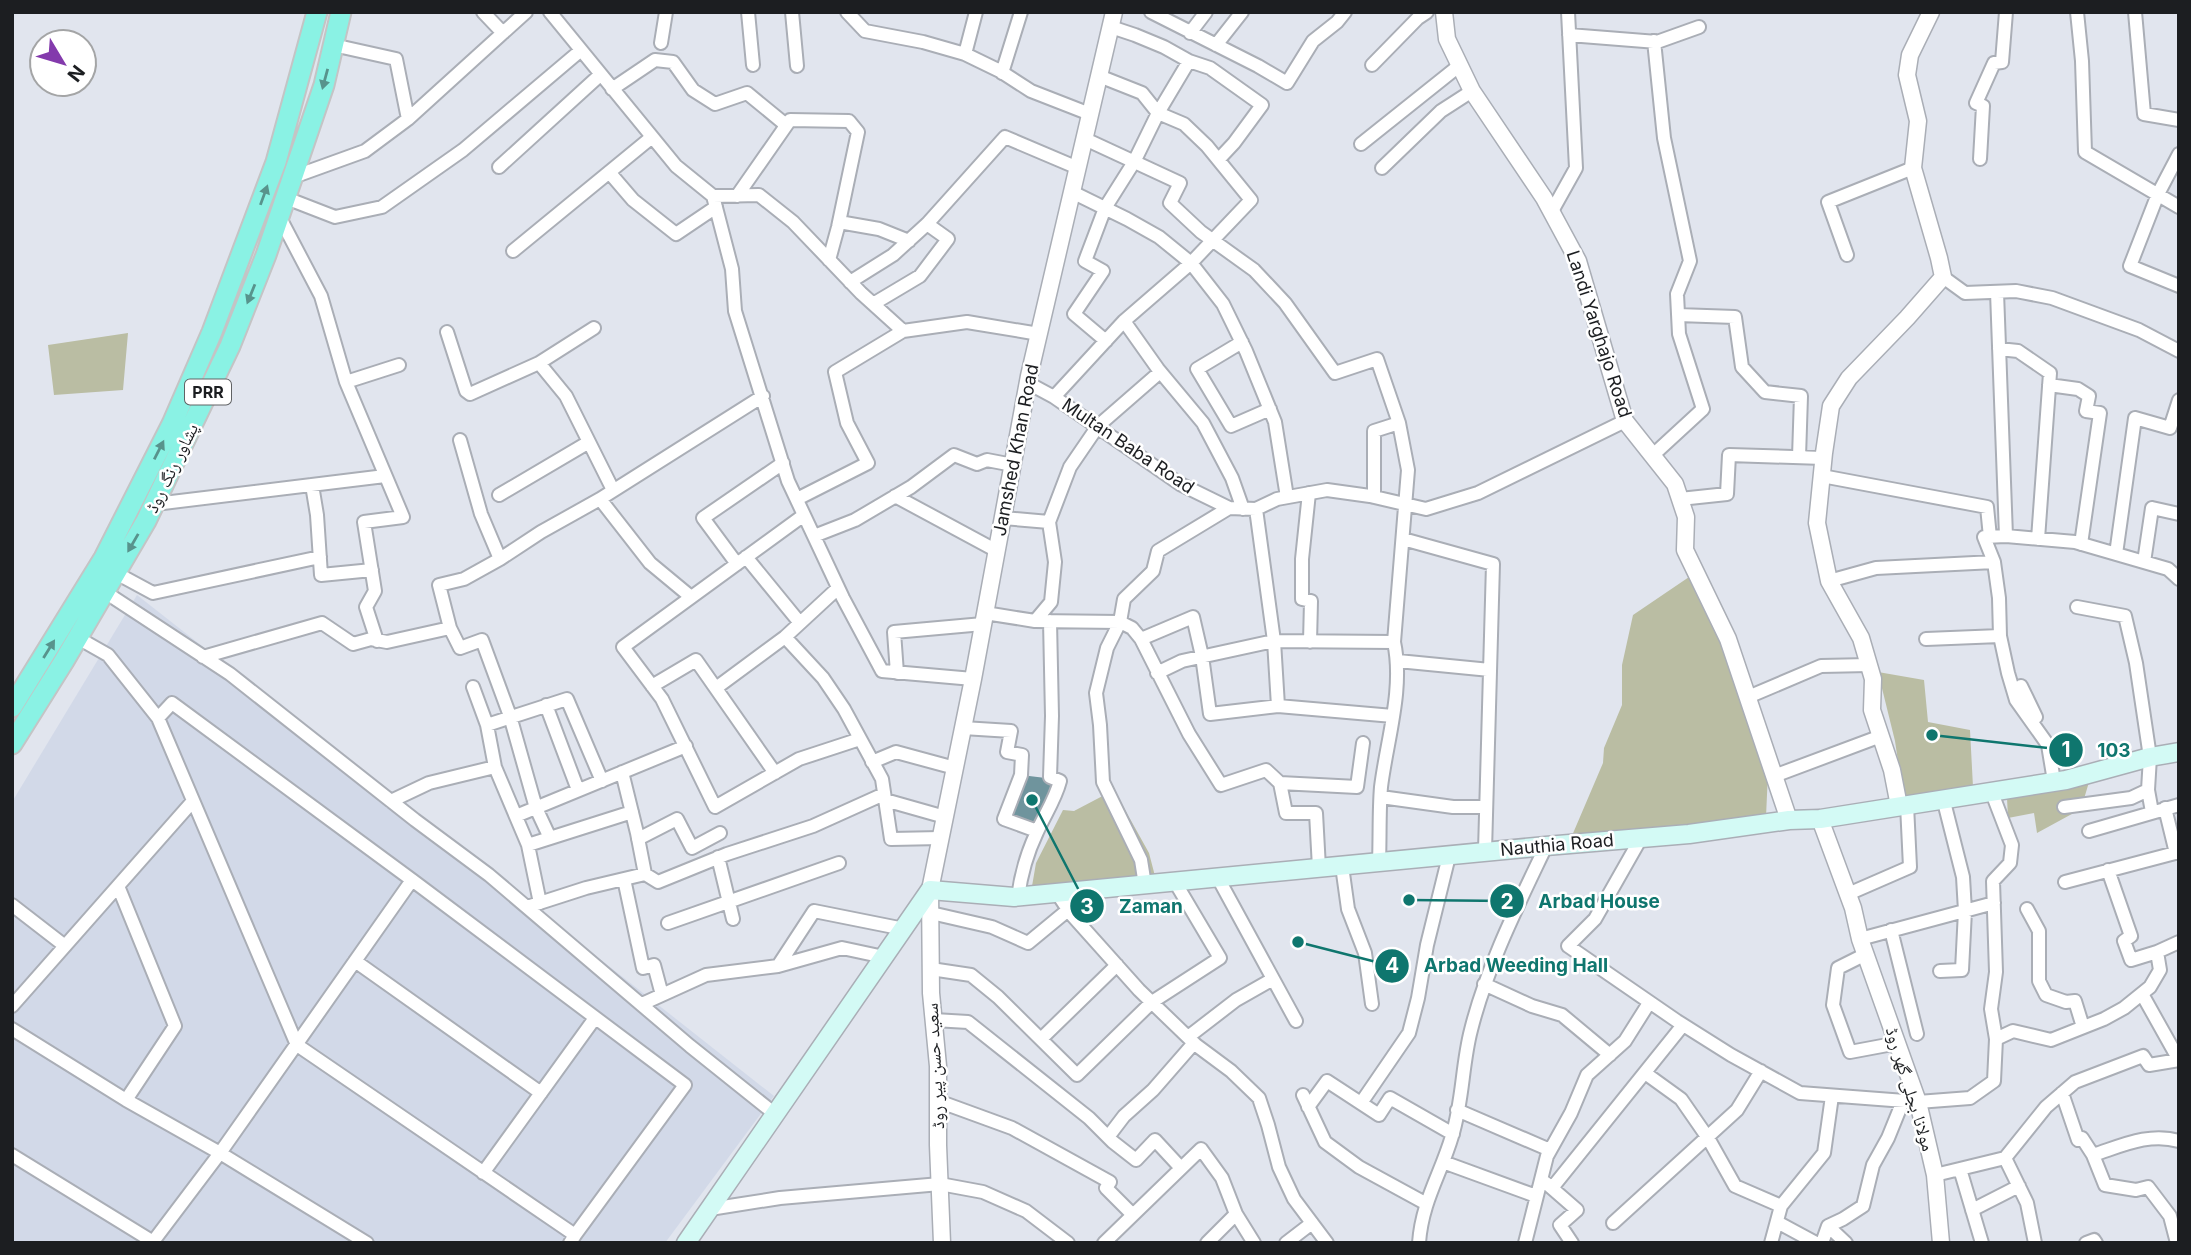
<svg xmlns="http://www.w3.org/2000/svg" width="2191" height="1255" viewBox="0 0 2191 1255" font-family="Inter,'Noto Naskh Arabic',sans-serif">
<rect width="100%" height="100%" fill="#e1e5ee"/>
<path fill="#d2d9e8" d="M137 595 774 1096 665 1243H12V802Z"/>
<path fill="#babda3" d="M128 333 123 390 54 395 48 345Z
M1692 575 1727 648 1768 772 1766 817 1713 825 1571 838 1603 763 1604 748 1622 705V665L1633 615Z
M1878 672 1924 680 1928 722 1970 730 1973 787 1904 802 1895 741Z
M2089 782 2081 809 2037 833 2034 813 2008 818 2007 798Z
M1114 790 1149 853 1156 880 1031 892 1036 863 1063 810 1074 811Z"/>
<path fill="#6f949d" d="M1021 775 1062 780 1037 831 1004 819Z"/>
<g fill="none" stroke-linecap="round" stroke-linejoin="round">
<g stroke="#aaaeb6" stroke-width="16">
<path id="minor" d="M483 12 503 33
M550 12 676 166 713 196 732 269 735 311 788 481 843 598 882 671 973 679
M748 12 753 65
M792 12 797 66
M847 12 865 31 923 42 965 54 1000 71 1031 91 1090 114
M1151 12 1258 66 1287 83 1313 41 1337 22 1345 12
M2077 12 2082 61 2085 152 2179 207
M2135 12 2144 114 2179 120
M1111 27 1135 35 1164 47 1189 61 1210 68 1262 105 1234 143 1219 159
M1190 33 1206 12
M1569 35 1657 42 1699 27
M661 43 666 12
M333 45 396 59 408 119
M1216 45 1242 12
M965 54 976 12
M1372 65 1418 18 1427 12
M1002 73 1021 12
M612 89 655 60 673 62 693 90 715 104 747 93 786 125
M1085 139 1180 183 1170 203 1201 232 1254 270 1285 303 1335 373 1377 359 1399 423 1408 470 1394 642C1404 689 1387 739 1381 787 1379 811 1380 837 1379 862
M1361 144 1460 65
M2179 154 2158 194 2130 266 2179 286
M1980 159 1983 106 1976 103 1994 63 2002 62 2006 12
M499 167 600 75
M1382 168 1441 111 1472 91
M609 172 633 200 676 234 716 207
M293 177 365 151 408 119 526 12
M1072 192 1127 219 1159 237 1191 263 1223 304 1246 351 1275 422 1287 497
M713 196 759 195 793 222 861 293 903 331 967 322 1039 334
M737 196 790 120 849 121 858 132 838 227 829 260
M286 198 335 217 382 207 463 150 580 51
M1552 211 1576 168 1568 12
M279 216 321 296 346 382 399 365
M839 222 879 229 909 241
M513 251 652 137
M1847 255 1828 202 1913 168
M1943 277 1965 293 2016 291 2052 298 2139 330 2179 351
M850 282 893 255 927 224 1005 137 1078 168
M1997 292 2006 536
M873 304 920 276 948 239 927 224
M1678 315 1735 317 1742 367 1765 392 1801 396 1799 457
M1124 321 1158 369 1203 423 1232 478 1243 509
M447 332 466 391 470 394 539 363 594 328
M1106 341 1074 314 1103 271 1085 261 1105 208 1134 162 1158 113 1189 61
M1242 342 1197 369 1231 426 1270 409
M1999 349 2018 351 2050 373 2038 539
M539 363 566 396 613 490
M346 382 403 517 364 522 375 591 366 607 377 641
M1028 383 1054 397 1180 484 1229 508 1256 509 1277 499 1327 490 1370 496 1426 509 1478 493 1625 421
M2049 385 2078 389 2089 396 2086 411 2100 413 2081 544
M1054 397 1124 321 1191 263 1251 200 1207 146 1184 124 1158 113 1142 93 1099 76
M460 440 481 514 500 559
M1653 455 1703 409 1679 334 1677 294 1690 261 1664 138 1654 41
M1822 476 1987 507 1990 537
M312 485 317 515 321 575 372 570
M1309 493 1302 559V599L1311 601 1310 642
M499 495 589 442
M895 496 997 551
M1374 497V431L1399 423
M600 499 650 563 691 597
M797 499 868 463 847 423 835 372 903 331
M1680 499 1727 494 1729 455 1823 458
M155 504 385 476
M1256 509 1274 641 1278 706
M804 515 623 647 662 699 715 807 799 759 860 739
M1049 522 1070 467 1098 426 1160 372
M814 536 855 520 911 487 954 455 977 464 987 460 1013 465
M1403 539 1493 564 1485 851
M2116 554 2135 418 2170 428 2179 400
M746 557 800 623
M1994 562 1999 598 2000 636 2008 673 2016 700 2048 745 2054 781
M2144 562 2152 508 2179 514
M737 564 703 518 783 463
M116 573 153 593 320 557
M1829 581 1876 568 1994 562 1984 537 2006 536 2075 542 2168 569 2179 579
M105 592 230 674 415 820 489 875 690 1046 775 1114
M2077 607 2125 616 2136 663 2150 757 2148 790 2152 812
M985 613 1035 621 1051 602 1055 562 1049 522 1003 518
M1035 621 1120 622 1132 628 1141 639 1189 734 1221 785 1266 770 1280 783 1286 813H1316L1319 868
M450 628 460 648 482 640 510 716 536 808 550 838
M785 637 823 678 844 709 882 779 891 839 941 838
M78 638 108 655 158 718
M1141 639 1193 617 1202 656 1210 714 1278 706 1393 716
M1926 639 2000 636
M203 657 322 623 353 644 371 639 387 642 450 628 439 585 464 579 500 559 541 532 600 499 763 396
M1398 661 1490 670
M897 673 894 632 983 624
M1157 673 1182 661 1274 641 1394 642
M652 686 696 660 775 773
M2021 686 2036 717
M716 688 785 637 838 588
M1748 697 1821 666 1869 665
M546 705 578 790
M487 725 567 699 602 781
M963 728 1011 731 1007 752 1022 755 1021 775 1004 819 1037 831
M872 762 896 752 955 768
M495 767 528 845 540 903
M622 772 637 833 645 874
M1774 776 1881 736
M1280 783 1357 787 1363 743
M1992 793 2012 845 2010 863 1993 881 1996 972 1991 1009 1996 1039
M1381 797 1453 807H1486
M885 800 945 817
M391 801 429 783 495 767 487 725 473 687
M2064 807 2131 798 2148 790
M2165 808 2176 853
M516 816 686 746
M2089 831 2179 805
M1641 838 1595 919 1568 946 1677 1021 1731 1055 1800 1093 1918 1102 1970 1098 1994 1081 1996 1039 2013 1031 2051 1040 2104 1019 2124 1008 2150 987 2160 970 2157 952 2179 942
M638 839 677 819 692 848 720 833
M528 845 632 812
M718 857 733 919
M1342 866 1348 909 1365 953 1372 1004
M2108 870 2131 936 2124 941 2131 960 2157 952
M1218 878 1296 1021
M624 879 643 968 654 965 662 995
M2065 882 2179 852
M1145 885 1141 860 1103 782 1100 725 1096 693 1107 648 1120 622 1124 599 1153 571 1158 551 1229 508
M118 886 175 1026 126 1100
M1057 893 1071 914 1139 990 1196 1045 1231 1071 1259 1098 1268 1125 1279 1167 1294 1199 1327 1243
M1848 894 1910 867 1907 805
M1018 897C1021 874 1027 853 1037 832 1045 814 1055 800 1060 781L1050 777 1052 716 1050 621
M12 905 65 946
M527 907 586 888 645 874 658 882 727 854 813 826 884 794
M2027 909 2039 931V981L2046 995 2066 1002 2075 1001 2083 1027
M931 913 992 927 1028 943 1068 910
M668 923 839 863
M1891 930 1917 1034
M1860 939 1994 903
M1866 954 1838 968 1833 1005 1850 1052 1898 1043
M355 961 541 1093
M778 966 814 911 904 929
M931 969 971 975 998 997 1077 1075 1152 1002 1220 958 1175 882
M1940 971 1962 970 1965 911 1963 877 1943 798
M1484 984 1532 1006 1562 1015 1610 1055
M2142 994 2179 1060
M642 1004 706 975 778 966 842 948 884 957
M12 1006 193 801
M934 1020 968 1022 1089 1118 1113 1142 1136 1160 1155 1140 1180 1167
M12 1029 126 1100 220 1153 367 1243
M1188 1037 1236 1000 1273 979
M1041 1039 1117 965
M1645 1073 1681 1099 1708 1138 1735 1186 1781 1206
M2062 1093 2078 1140 2082 1138 2093 1155C2121 1146 2149 1132 2179 1141
M1303 1095 1325 1142 1359 1167 1425 1203
M938 1101 1012 1128 1110 1182 1106 1188 1132 1214
M1361 1103 1409 1033 1418 998 1427 945 1449 856
M1308 1107 1327 1081 1379 1115 1390 1098 1453 1134
M1457 1110 1550 1150
M1108 1137 1124 1116 1153 1090 1194 1043
M12 1155 155 1243
M2093 1155 2105 1185 2136 1190 2148 1187 2170 1216 2177 1243
M2005 1158 2027 1203 2035 1243
M1443 1162 1536 1196
M1960 1169 1982 1243
M483 1173 595 1018
M1935 1175 2005 1158 2046 1107 2075 1082 2143 1056 2149 1065 2179 1060
M1546 1183 1577 1210 1560 1225 1572 1243
M1552 1188 1683 1025
M710 1209 780 1198 940 1184 983 1192 1026 1211 1068 1243
M1972 1210 2019 1186
M1777 1222 1816 1243
M1613 1223 1737 1110 1761 1071
M1828 1226 1846 1243
M152 1243 220 1153 412 880
M570 1243 575 1235 685 1085 412 880 172 703 158 718 297 1045 575 1235
M1104 1243 1201 1149 1222 1178 1236 1214
M1207 1243 1236 1214 1254 1243
M1286 1243 1312 1223
M1419 1243C1422 1201 1441 1174 1452 1136 1463 1101 1462 1064 1471 1030 1487 966 1518 905 1546 846
M1525 1243 1547 1156 1571 1113 1587 1075 1625 1041 1649 1003
M1771 1243 1781 1206 1824 1153 1832 1096
M1822 1243 1828 1226 1843 1219 1863 1206 1873 1165 1888 1138 1903 1101
M2086 1243 2094 1240 2096 1243"/>
</g>
<g stroke="#aaaeb6" stroke-width="19">
<path id="tertiary" d="M1444 12 1447 39 1472 91 1544 198 1578 261 1625 421 1675 484 1686 517 1685 550 1728 639 1789 820
M1899 806 1892 770 1872 710 1873 679 1861 638 1829 581 1817 523 1824 453 1831 406 1849 378 1907 318 1943 277 1939 258 1913 168 1918 121 1907 75 1910 55 1931 12
M1820 819 1853 908 1860 939 1918 1102 1935 1175 1941 1243
M942 1243 938 1145V1066L931 993 930 890 973 679 1029 376 1114 12"/>
</g>
<g stroke="#aaaeb6" stroke-width="21">
<path id="secondary" d="M686 1243 930 890 1014 897 1546 846 1689 834 1789 820 1820 819 2066 780 2150 757 2179 752"/>
</g>
<g stroke="#c4c4c5" stroke-width="23">
<path id="trunk" d="M12 707 104 558 172 424 212 332 276 162 317 12
M12 744 64 661 146 521 230 346 266 255 324 85 341 12"/>
</g>
<use href="#minor" stroke="#fff" stroke-width="12"/>
<use href="#tertiary" stroke="#fff" stroke-width="16"/>
<use href="#secondary" stroke="#d3faf5" stroke-width="18"/>
<use href="#trunk" stroke="#8af2e4" stroke-width="19"/>
</g>
<defs><path id="oneway-solid" d="M-6-.8H1V-3.2L6.5 0L1 3.2V.8H-6Z" transform="scale(1.75)"/></defs>
<g fill="#58938c">
<use href="#oneway-solid" transform="translate(325 79) rotate(105)"/>
<use href="#oneway-solid" transform="translate(264 195) rotate(-70)"/>
<use href="#oneway-solid" transform="translate(251 294) rotate(112)"/>
<use href="#oneway-solid" transform="translate(159 450) rotate(-63)"/>
<use href="#oneway-solid" transform="translate(133 543) rotate(120)"/>
<use href="#oneway-solid" transform="translate(49 649) rotate(-58)"/>
</g>
<g text-anchor="middle" stroke-width="5" stroke-linejoin="round" paint-order="stroke">
<rect fill="#fff" stroke="#606264" stroke-width="2" x="185" y="379.5" width="46" height="25" rx="5"/>
<g font-size="16" font-weight="bold" fill="#1c1e21">
<text x="208" y="398">PRR</text>
</g>
<g font-size="18" fill="#1c1e21" stroke="#fff">
<text transform="translate(1599 334) rotate(72)" y="6">Landi Yarghajo Road</text>
<text transform="translate(1128 446) rotate(34)" y="6">Multan Baba Road</text>
<text transform="translate(1016 450) rotate(-79)" y="6">Jamshed Khan Road</text>
<text transform="translate(172 468) rotate(-64)" y="6">پشاور رنگ روڈ</text>
<text transform="translate(1557 845) rotate(-5)" y="6">Nauthia Road</text>
<text transform="translate(935 1066) rotate(-93)" y="6">سعید حسن پیر روڈ</text>
<text transform="translate(1910 1089) rotate(73)" y="6">مولانا بجلی گھر روڈ</text>
</g>
</g>
<path fill="none" stroke="#0f766e" stroke-width="2.5" d="M1932 735L2066 750M1409 900L1507 901M1032 800L1087 906M1298 942L1392 966"/>
<g fill="#0f766e" stroke="#fff" stroke-width="2.5">
<circle cx="1932" cy="735" r="7"/>
<circle cx="1409" cy="900" r="7"/>
<circle cx="1032" cy="800" r="7"/>
<circle cx="1298" cy="942" r="7"/>
<circle cx="2066" cy="750" r="18"/>
<circle cx="1507" cy="901" r="18"/>
<circle cx="1087" cy="906" r="18"/>
<circle cx="1392" cy="966" r="18"/>
</g>
<g font-size="21" text-anchor="middle" font-weight="bold" fill="#fff">
<text x="2066" y="757">1</text>
<text x="1507" y="909">2</text>
<text x="1087" y="914">3</text>
<text x="1392" y="973">4</text>
</g>
<g font-size="19" text-anchor="middle" font-weight="bold" fill="#0f766e" stroke="#fff" stroke-width="5" stroke-linejoin="round" paint-order="stroke">
<text x="2114" y="757">103</text>
<text x="1599" y="908">Arbad House</text>
<text x="1151" y="913">Zaman</text>
<text x="1516" y="972">Arbad Weeding Hall</text>
</g>
<rect width="2191" height="1255" fill="none" stroke="#1c1e21" stroke-width="28"/>
<g transform="translate(63 63) rotate(128)"><circle r="33" fill="#ffffff" stroke="#a4a5a6" stroke-width="2"/>
<path d="M0-5L12 26L0 18L-12 26Z" fill="#833aac"/>
<text y="-10" font-size="19" font-weight="bold" text-anchor="middle" fill="#1c1e21">N</text>
</g>
</svg>
